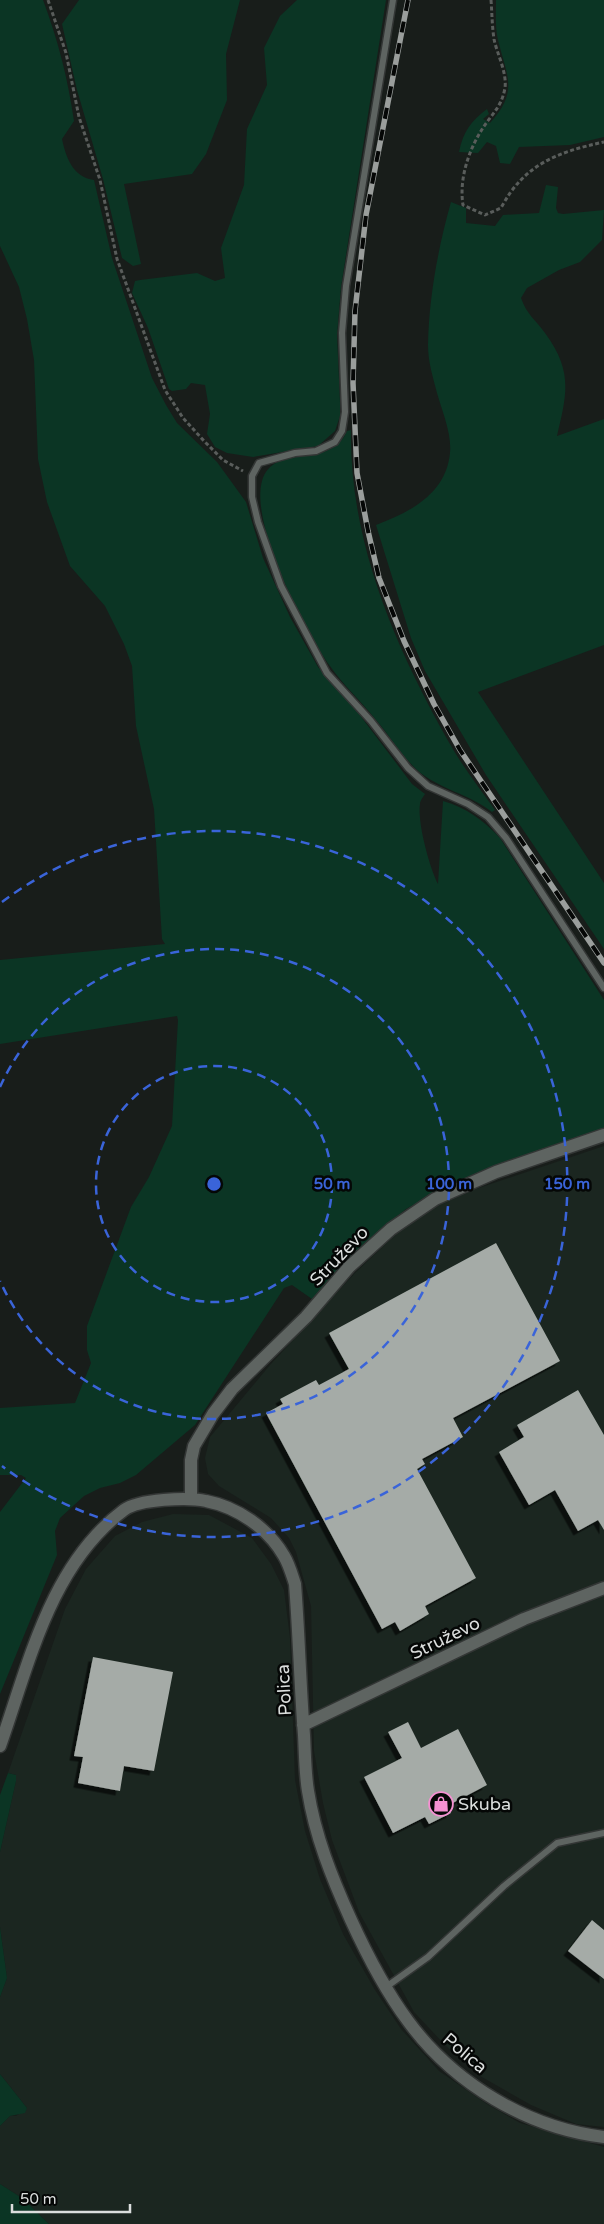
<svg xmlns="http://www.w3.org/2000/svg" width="604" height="2224" viewBox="0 0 604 2224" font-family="'Varela Round',sans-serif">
<defs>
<filter id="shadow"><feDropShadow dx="-4.5" dy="4.5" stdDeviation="0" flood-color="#0009"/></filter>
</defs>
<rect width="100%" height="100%" fill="#181d1a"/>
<path fill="#1b2620" d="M604 1146V2127L576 2124 531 2105 480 2076 445 2045 414 2012 359 1912 332 1840 323 1803 314 1751 311 1606 296 1552 289 1538 271 1518 219 1486 208 1474 205 1458 210 1437 270 1365 355 1273 410 1221 452 1197Z
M173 1514 209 1515 252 1538 271 1564 284 1590 290 1638 295 1780 305 1831 320 1879 343 1934 375 1990 401 2029 439 2071 487 2104 520 2123 604 2147V2224H49L22 2198 0 2184V2126L10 2116H16L27 2108 0 2074V1997L7 1978 0 1927V1852L16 1781V1775L8 1773 65 1609 86 1569 115 1536 142 1522Z"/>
<path fill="#0b3524" d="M0 0H43C58 40 68 79 74 121L62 139C66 158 73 177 94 180L112 258 152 378 166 405 177 423 217 462 246 502 263 558 290 617 318 667 359 714 412 784 425 794C423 797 420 801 420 804 417 822 430 869 438 884L443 801C467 808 483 820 500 838L604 1000V1130L438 1192 406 1209 367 1241 312 1299 292 1285 284 1288 195 1425 136 1475 120 1483 100 1488 84 1496 60 1518 55 1531 57 1555 0 1694V1512L26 1478 21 1475H0V1408L75 1403 91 1363 87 1350V1326L131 1207 149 1177 172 1126 178 1020 177 1016 0 1044V960L165 944 162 939 154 809 136 726 132 666 124 644 105 606 70 566 47 502 38 459 34 360 27 319 19 287 0 246Z
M79 0H240L226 54 227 100 206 154 192 174 124 184 141 264 133 266 122 258 103 179 77 90 62 24Z
M297 0H386L341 287 337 335 340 402V416L335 431 318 446 253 457 227 453 215 447 207 434 210 414 205 385 191 383 186 389 172 391 169 389 148 328 132 293 135 281 140 280 197 273 215 281 225 278 221 248 244 185 247 129 267 85 264 48 280 16Z
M496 0H604V137L570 145 519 147 510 164 500 163 496 146 487 142 478 153 459 152C463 132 471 121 487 109L489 114 483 119 490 123C519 91 507 77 498 40 495 27 496 13 496 0Z
M546 185 558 187 556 208 558 213 563 214 604 210 602 240 580 262 559 270 527 288 521 298C527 315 535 319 545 333 573 371 567 394 557 436L604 419V645L478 692 604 883V949L486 775 425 671 411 638 376 525C410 512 446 494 450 453 452 434 442 411 437 393 433 377 428 362 428 345 429 297 438 248 451 202L466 208V223L495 226 503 215 539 213Z
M351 430C349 544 398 654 454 751 466 771 481 790 495 810L492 812C469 794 439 789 417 770 401 755 390 736 376 720 361 701 343 685 330 666 304 629 250 524 262 481 274 441 330 471 347 431Z
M8 1773 16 1775V1781L0 1852V1795Z
M0 1927 7 1978 0 1997Z
M0 2074 27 2108 25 2113 10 2116 0 2126Z
M0 2184 22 2198 49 2224H0Z"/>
<path fill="#a5aba7" filter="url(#shadow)" d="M496 1243 560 1361 453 1418 463 1437 422 1459 425 1464 417 1469 476 1578 425 1606 429 1614 400 1631 395 1622 382 1629 266 1413 283 1404 280 1399 316 1380 319 1385 349 1369 329 1333Z
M578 1390 604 1435V1530L598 1520 578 1531 555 1490 529 1505 499 1452 524 1437 517 1425Z
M93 1657 173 1672 154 1771 124 1766 120 1791 78 1783 83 1757 74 1756Z
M408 1722 421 1748 458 1729 487 1785 447 1806 451 1813 429 1824 425 1817 393 1833 364 1777 402 1758 388 1732Z
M592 1920 604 1930V1979L568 1951Z"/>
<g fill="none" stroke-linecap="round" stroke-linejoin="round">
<g stroke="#333635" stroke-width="9">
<path id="lane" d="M393 0 346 286 342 333 345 412 342 431 335 442 316 451 295 453 259 463 252 476V497L258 522 281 586 327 673 371 721 408 768 428 786 468 804 488 817 506 838 604 988
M386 1987 428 1957 504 1886 557 1843 604 1833"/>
</g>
<g stroke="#333635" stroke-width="15">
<path id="street" d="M191 1498V1460L194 1446 213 1414 232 1389 306 1317 349 1267 391 1229 435 1199 496 1172 604 1135
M303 1725 524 1619 604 1588
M0 1746C29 1664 50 1565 124 1510 139 1499 188 1497 206 1501 237 1507 268 1528 284 1556 289 1564 292 1575 295 1584 299 1634 300 1685 304 1735 305 1753 305 1773 308 1791 315 1836 332 1878 351 1920 367 1955 385 1990 408 2021 454 2084 528 2128 604 2137"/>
</g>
<path stroke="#595d5b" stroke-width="3" stroke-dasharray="4 2.5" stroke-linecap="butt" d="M48 0 66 53 79 117 100 180 117 259 165 390 183 418 205 442 223 460 243 471
M491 0C492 13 492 26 494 39 497 54 507 72 505 88 501 109 491 114 481 131 468 152 459 180 463 205L485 215 501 208C524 164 558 152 604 142"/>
<use href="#lane" stroke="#5e6461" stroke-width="6"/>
<use href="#street" stroke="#5e6461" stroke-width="12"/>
<g stroke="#9a9e9c" stroke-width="5.5">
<path id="rail" d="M408 0 366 215 355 311 353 383 357 473 368 531 379 578 404 641 434 704 460 750 604 963"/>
</g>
<use href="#rail" stroke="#050706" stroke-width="4" stroke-dasharray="11" stroke-linecap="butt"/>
</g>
<g fill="none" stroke="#3a64d9" stroke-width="2.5" stroke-dasharray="9 6">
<circle cx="214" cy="1184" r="118"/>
<path d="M0 1087A235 235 0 1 1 0 1281"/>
<path d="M2 902A353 353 0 1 1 2 1466"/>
</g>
<defs>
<g id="shop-ring" transform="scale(1.25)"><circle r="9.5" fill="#050706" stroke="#f591d2" stroke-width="1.5"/><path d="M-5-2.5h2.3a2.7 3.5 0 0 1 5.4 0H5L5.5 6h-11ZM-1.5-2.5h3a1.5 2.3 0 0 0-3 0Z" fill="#f591d2"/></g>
</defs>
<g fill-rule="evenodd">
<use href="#shop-ring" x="441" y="1804"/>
</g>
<g text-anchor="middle" stroke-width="5" stroke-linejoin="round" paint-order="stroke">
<g font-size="18" fill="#dbdedd" stroke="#050706">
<text transform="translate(339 1256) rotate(-46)" y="6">Struževo</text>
<text transform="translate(445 1638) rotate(-26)" y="6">Struževo</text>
<text transform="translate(284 1690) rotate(-93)" y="6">Polica</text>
<text transform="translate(465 2053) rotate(40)" y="6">Polica</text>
</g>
<g font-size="18" fill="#dbdedd" stroke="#050706" text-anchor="start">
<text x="458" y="1810">Skuba</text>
</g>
</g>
<circle cx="214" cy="1184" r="8" fill="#3a64d9" stroke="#050706" stroke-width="2.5"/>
<g font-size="15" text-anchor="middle" font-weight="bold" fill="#3a64d9" stroke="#050706" stroke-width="5" stroke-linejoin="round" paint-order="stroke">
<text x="332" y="1189">50 m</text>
<text x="449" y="1189">100 m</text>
<text x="567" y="1189">150 m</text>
</g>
<path d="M12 2204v8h118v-8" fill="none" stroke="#dbdedd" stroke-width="2.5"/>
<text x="20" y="2204" font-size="15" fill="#dbdedd" stroke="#050706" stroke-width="4" paint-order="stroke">50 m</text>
</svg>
